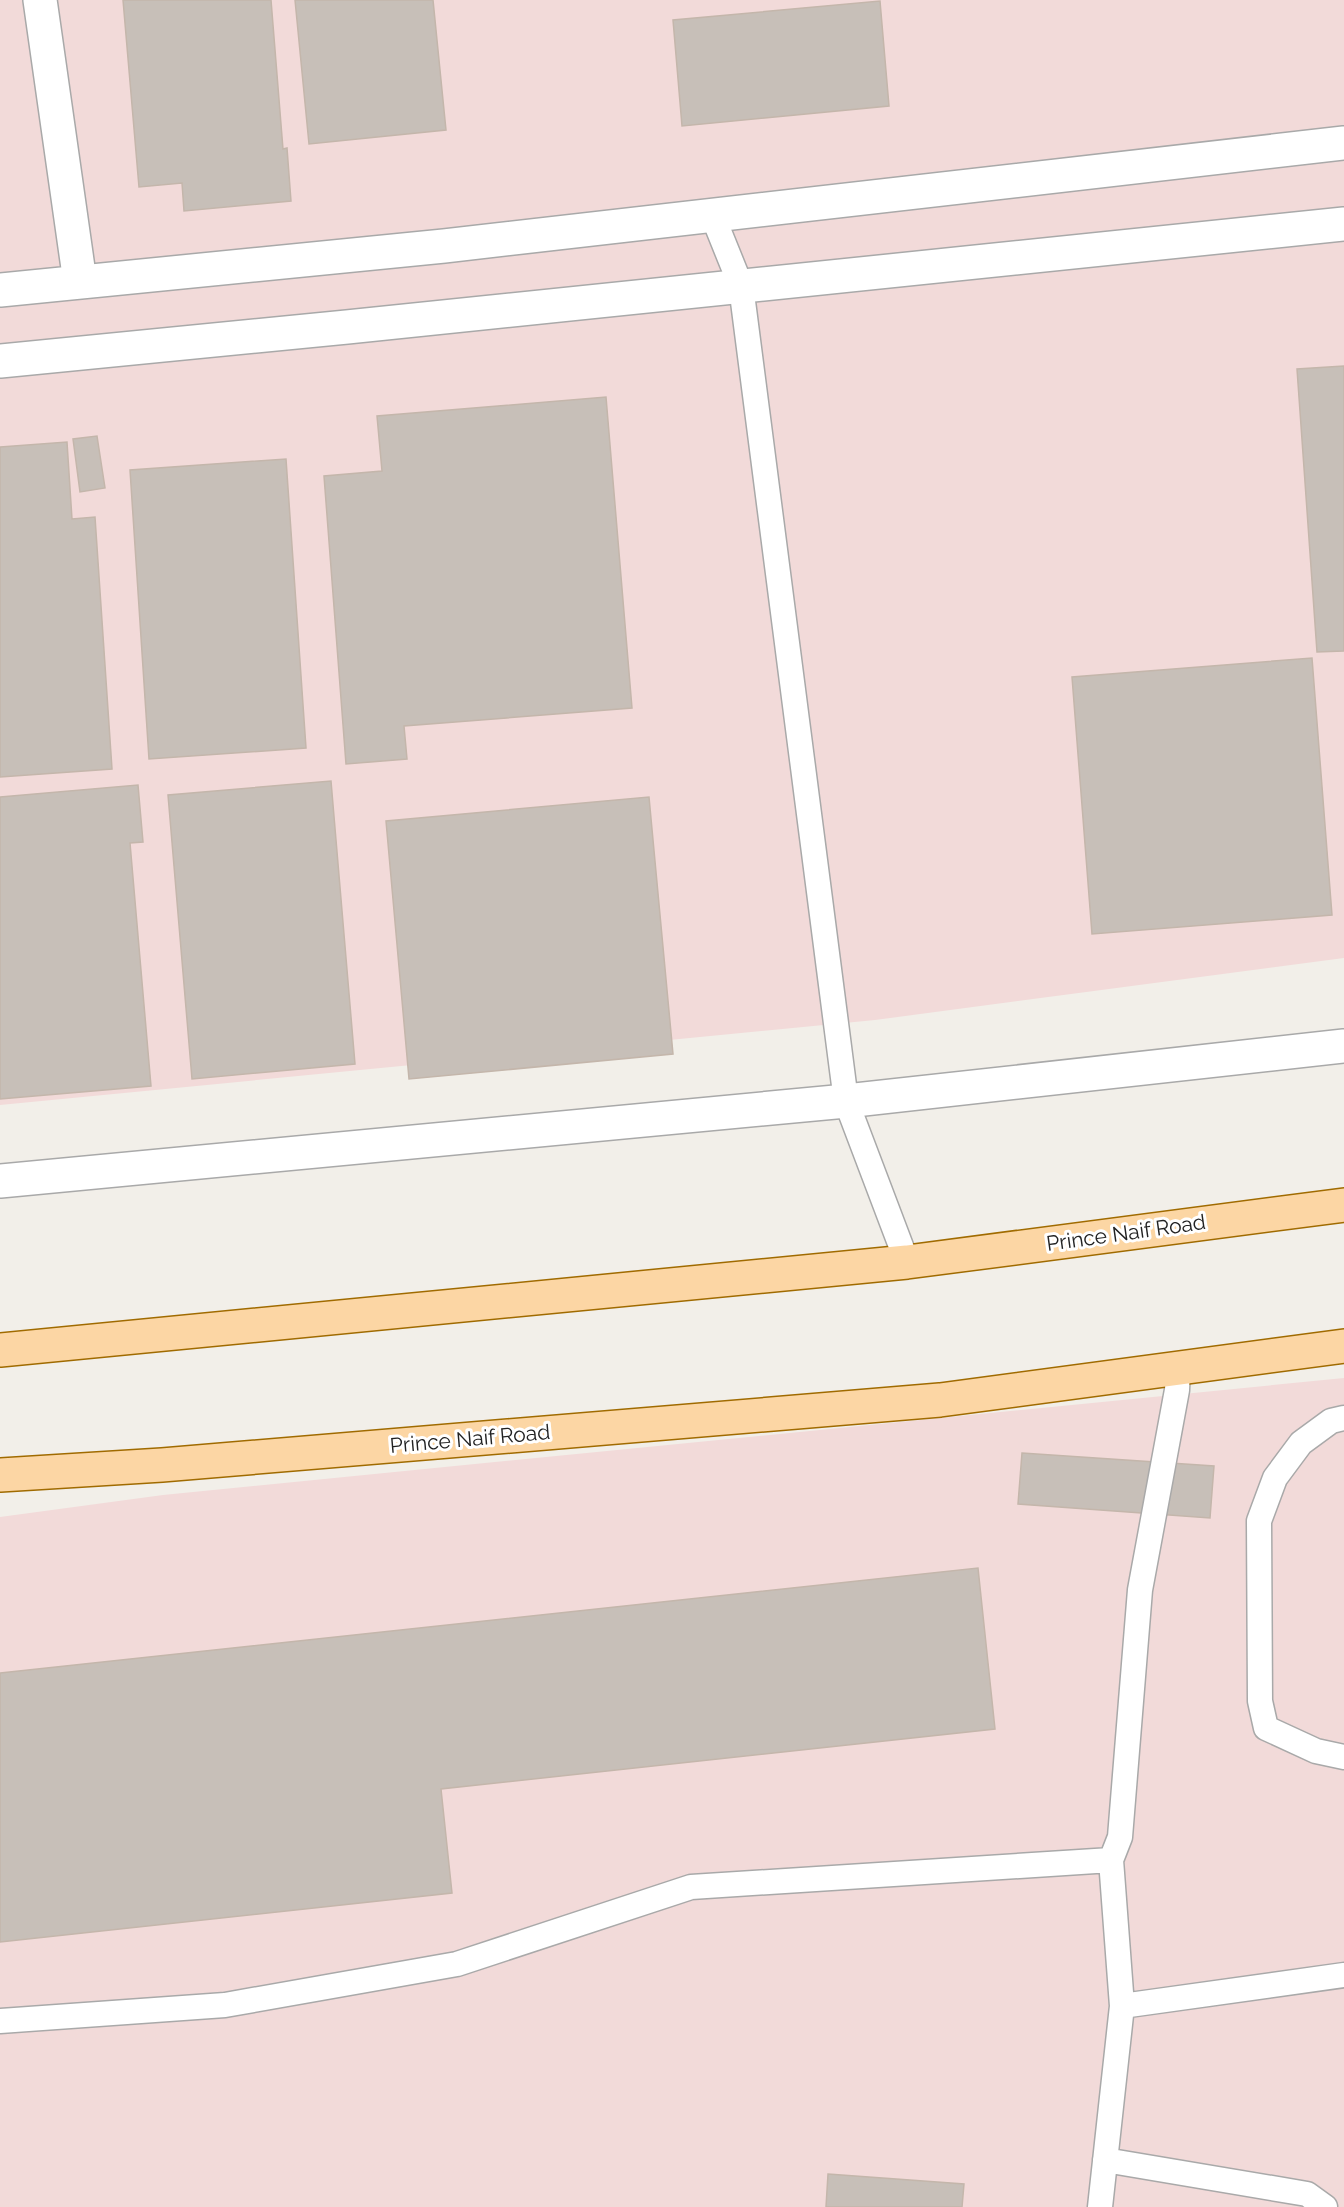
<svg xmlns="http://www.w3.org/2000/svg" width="1344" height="2207" viewBox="0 0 1344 2207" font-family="Raleway,sans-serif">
<rect width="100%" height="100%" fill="#f2efe9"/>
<path fill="#f2dad9" d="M0 0H1344V958L875 1020 0 1105Z
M1344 1378V2207H0V1517L163 1495Z"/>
<path fill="#c7bfb8" stroke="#c4b6ab" stroke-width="1.5" d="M123 0H271L283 149 287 148 291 201 184 211 182 183 139 187Z
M295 0H433L446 130 309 144Z
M880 1 889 106 682 126 673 20Z
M1344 366V651L1317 652 1297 369Z
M606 397 632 708 404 726 407 759 346 764 324 476 382 471 377 416Z
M97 436 105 488 80 492 73 439Z
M67 442 72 519 95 517 112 769 0 777V447Z
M286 459 306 748 149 759 130 470Z
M1312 658 1332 915 1092 934 1072 677Z
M331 781 355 1064 192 1079 168 795Z
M138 785 143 842 130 843 151 1086 0 1099V797Z
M649 797 673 1054 409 1079 386 821Z
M1022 1453 1214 1466 1210 1518 1018 1504Z
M978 1568 995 1729 441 1789 452 1893 0 1942V1673Z
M828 2174 964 2184 962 2207H826Z"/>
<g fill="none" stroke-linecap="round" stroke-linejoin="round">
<g stroke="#a9a9a9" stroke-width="27">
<path id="service" d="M712 214 741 286 846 1101 907 1262
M1344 1418 1331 1421 1301 1443 1275 1478 1259 1521 1260 1701 1266 1728 1316 1751 1344 1757
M1122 2006 1344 1975
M0 2021 225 2005 457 1964 691 1887 1111 1860
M1105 2160 1307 2194 1325 2207
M1100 2207 1122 2006 1111 1860 1120 1837 1140 1590 1177 1390 1178 1368"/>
</g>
<g stroke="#a9a9a9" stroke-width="36">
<path id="minor" d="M40 0 80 282
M0 290 444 246 1344 143
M0 361 347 327 1344 224
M0 1181 846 1101 1344 1046"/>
</g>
<g stroke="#a06b00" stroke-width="36">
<path id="primary" d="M0 1350 907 1262 1344 1205
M0 1475 162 1465 940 1400 1344 1346"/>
</g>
<use href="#service" stroke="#fff" stroke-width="24"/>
<use href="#minor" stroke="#fff" stroke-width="33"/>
<use href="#primary" stroke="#fcd6a4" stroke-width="33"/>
</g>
<g text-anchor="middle" stroke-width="6" stroke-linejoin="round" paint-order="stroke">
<g font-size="21" fill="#222" stroke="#fff">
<text transform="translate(1126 1233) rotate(-8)" y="7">Prince Naif Road</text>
<text transform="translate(470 1439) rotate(-5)" y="7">Prince Naif Road</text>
</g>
</g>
</svg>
